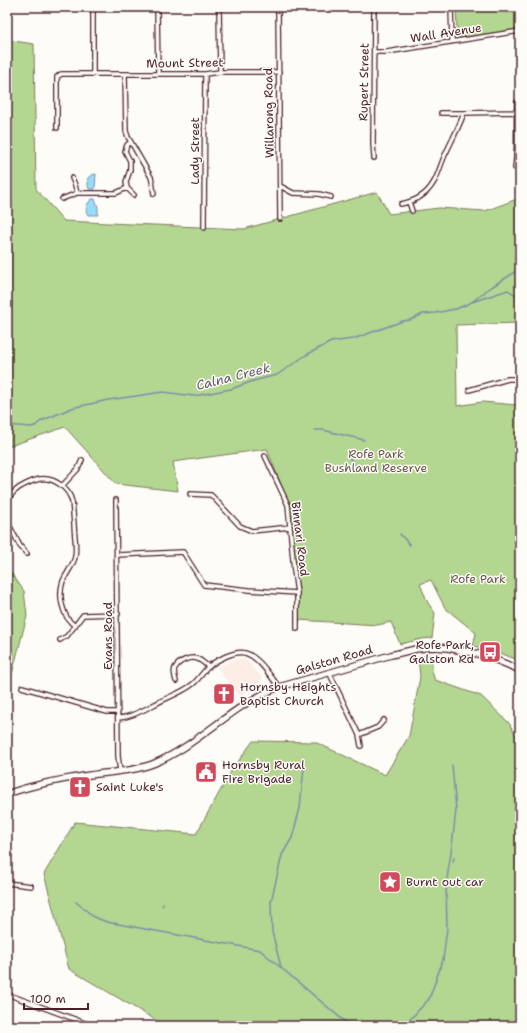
<svg xmlns="http://www.w3.org/2000/svg" width="527" height="1033" viewBox="0 0 527 1033" font-family="'Shantell Sans',sans-serif">
<rect width="100%" height="100%" fill="#fdfcf7"/>
<filter id="ink" filterUnits="userSpaceOnUse"><feTurbulence type="fractalNoise" baseFrequency=".025" numOctaves="2"/><feDisplacementMap in="SourceGraphic" scale="8" xChannelSelector="R" yChannelSelector="G"/><feConvolveMatrix kernelMatrix="1 2 1 2 8 2 1 2 1" color-interpolation-filters="sRGB"/></filter>
<g filter="url(#ink)">
<path fill="#fcede5" d="M245 659 263 679 240 696 217 668 232 660Z"/>
<path fill="#b3d691" stroke="#7e7a5e" d="M456 7H520V29L460 38C455 36 454 35 454 30L457 29Z
M7 40 34 44 36 189 64 221 244 229 377 192 389 214 439 208 485 211 520 198V323L456 325 457 406 482 402 517 405 520 407V661L493 650 473 646 476 633 445 608 431 580 420 584 428 603 435 613 432 638 422 639 400 644 391 622 378 625 298 620 289 505 267 449 173 462 178 491 116 484 65 427 7 447Z
M7 567 24 591 27 616 10 682H7Z
M431 655 433 675 435 680 481 696 509 723 520 743V1026H166L69 969 44 874 75 822 196 834 232 770 253 741 315 742 385 775 409 736 420 677 418 657Z"/>
<path fill="#97dcf9" stroke="#7890a7" d="M96 174 95 189H89L88 186V180L87 179 91 175Z
M92 199H95L98 207V215H88C84 209 87 203 92 199Z"/>
<g fill="none" stroke-linecap="round" stroke-linejoin="round">
<path stroke="#7890a7" stroke-width="1.5" d="M472 302 508 290 520 298
M456 309 470 303 484 293 485 291 512 274 520 267
M7 425 31 427 35 426 41 421 72 408 108 400 143 395 163 392 194 396 231 389 253 381 277 375 306 355 331 342 353 339 403 321 410 320 423 314 435 313 455 309
M315 430H323L364 440
M347 455 356 466
M400 534 410 545
M453 861 454 858
M76 902 94 917 107 922 260 950 350 1026
M162 906 163 904
M281 967 272 932 271 902 282 855 292 838 300 808 304 767
M404 1026 429 999 443 960 447 928 446 885 452 846 456 810 452 765"/>
<g stroke="#4a1f2b" stroke-width="6">
<path id="street" d="M157 7 158 74
M219 7 220 72
M278 7 280 219
M374 7 373 143 374 158
M451 7 452 42
M374 52H387L520 31
M93 73V7
M125 74 126 131 128 137 151 177 152 181 154 194
M441 113H464L516 112
M57 128V77L61 74H205L220 72H279
M131 142 127 145 125 151 130 161V170L126 182 127 188 134 195
M515 168C518 146 516 124 517 102L520 101
M72 178 75 185 77 193
M280 186 293 193 319 194 331 197
M62 199 77 193H116L127 188
M409 202 412 211
M401 204C415 201 426 196 434 182 439 173 441 163 446 153 452 140 459 127 464 113
M204 228 205 74
M469 390 508 379H514L520 380
M265 456 288 505 294 571 297 593V629
M62 486 78 469 82 460
M190 494 211 495 240 526 252 531 290 527
M116 500 118 756 120 771
M7 503C10 493 17 488 26 484 30 482 35 480 40 479 54 477 69 488 72 502 73 509 73 516 74 523 74 534 77 546 75 557 73 566 67 572 63 581 58 595 62 617 75 626
M7 519 8 523 20 546 27 554
M117 555 183 552 204 585 249 590 297 593
M60 640 67 636 83 615 118 614
M329 672 359 735 378 727 384 720
M176 681C175 677 173 672 175 668 179 661 190 656 198 659 202 661 205 664 209 667
M22 687 107 712H118
M118 718C133 717 147 708 161 701 171 696 183 692 193 684 199 679 203 672 209 666 217 660 235 650 245 653 258 656 271 677 279 687
M359 735 361 746
M7 883 31 886
M7 994 93 1026"/>
</g>
<g stroke="#4a1f2b" stroke-width="8">
<path id="primary" d="M7 794C32 785 58 780 84 776 107 772 133 772 155 763 200 744 233 704 279 687L391 655 416 649 433 647 448 648 483 655 506 664 520 670"/>
</g>
<use href="#street" stroke="#fdfcf7" stroke-width="3.5"/>
<use href="#primary" stroke="#fdfcf7" stroke-width="5.5"/>
</g>
</g>
<defs>
<g id="bus-square" transform="scale(1.15)"><rect x="-9" y="-9" width="18" height="18" rx="4" fill="#d1495b" stroke="#fdfcf7"/><path d="M-5-6H5V4H4V6H2V4H-2V6H-4V4H-5ZM-3.5-4V0h7V-4ZM-3.5 1.2v1.5H-2V1.2ZM2 1.2v1.5H3.5V1.2Z" fill="#fff"/></g>
<g id="church-square" transform="scale(1.15)"><rect x="-9" y="-9" width="18" height="18" rx="4" fill="#d1495b" stroke="#fdfcf7"/><path d="M-1.2-6h2.4v3.5h3.3v2.4h-3.3V6h-2.4V-.1h-3.3v-2.4h3.3Z" fill="#fff"/></g>
<g id="civic-square" transform="scale(1.15)"><rect x="-9" y="-9" width="18" height="18" rx="4" fill="#d1495b" stroke="#fdfcf7"/><path d="M-.6-6.5H3V-4.5H.6V-3L4-1V1h2V6H-6V1h2V-1L-.6-3ZM-1.2 2.5V6h2.4V2.5Z" fill="#fff"/></g>
<g id="sight-square" transform="scale(1.15)"><rect x="-9" y="-9" width="18" height="18" rx="4" fill="#d1495b" stroke="#fdfcf7"/><path d="M0-6L1.8-2.2L6-1.7L2.9 1.2L3.7 5.4L0 3.3L-3.7 5.4L-2.9 1.2L-6-1.7L-1.8-2.2Z" fill="#fff"/></g>
</defs>
<g fill-rule="evenodd">
<use href="#bus-square" x="490" y="652"/>
<use href="#church-square" x="224" y="694"/>
<use href="#civic-square" x="206" y="772"/>
<use href="#church-square" x="80" y="787"/>
<use href="#sight-square" x="390" y="882"/>
</g>
<g text-anchor="middle" stroke-width="3" stroke-linejoin="round" paint-order="stroke">
<g font-size="12" fill="#4a1f2b" stroke="#fdfcf7">
<text transform="translate(446 33) rotate(-9)" y="4">Wall Avenue</text>
<text transform="translate(185 63) rotate(-1)" y="4">Mount Street</text>
<text transform="translate(364 82) rotate(-89)" y="4">Rupert Street</text>
<text transform="translate(269 113) rotate(-91)" y="4">Willarong Road</text>
<text transform="translate(195 151) rotate(-90)" y="4">Lady Street</text>
<text transform="translate(300 539) rotate(83)" y="4">Binnari Road</text>
<text transform="translate(108 636) rotate(-90)" y="4">Evans Road</text>
<text transform="translate(334 660) rotate(-16)" y="4">Galston Road</text>
</g>
<g font-size="12" fill="#6a564a" stroke="#fdfcf7">
<text x="376" y="458">Rofe Park<tspan x="376" dy="14">Bushland Reserve</tspan></text>
<text x="478" y="583">Rofe Park</text>
</g>
<g font-size="12" fill="#4a1f2b" stroke="#fdfcf7" text-anchor="start">
<text x="474" y="649" text-anchor="end">Rofe Park,<tspan x="474" dy="14">Galston Rd</tspan></text>
<text x="240" y="691">Hornsby Heights<tspan x="240" dy="14">Baptist Church</tspan></text>
<text x="222" y="769">Hornsby Rural<tspan x="222" dy="14">Fire Brigade</tspan></text>
<text x="96" y="791">Saint Luke's</text>
<text x="406" y="886">Burnt out car</text>
</g>
<g font-size="13" font-style="italic" fill="#615869" stroke="#fdfcf7">
<text transform="translate(233 376) rotate(-14)" y="5">Calna Creek</text>
</g>
</g>
<rect width="527" height="1033" fill="none" stroke="#fdfcf7" stroke-width="24"/>
<rect x="12" y="12" width="503" height="1009" fill="none" stroke="#4a1f2b" stroke-width="1.5" filter="url(#ink)"/>
<path d="M24 1003v6h64v-6" fill="none" stroke="#4a1f2b" stroke-width="2"/>
<text x="30" y="1003" font-size="12" fill="#4a1f2b" stroke="#fdfcf7" stroke-width="3" paint-order="stroke">100 m</text>
</svg>
